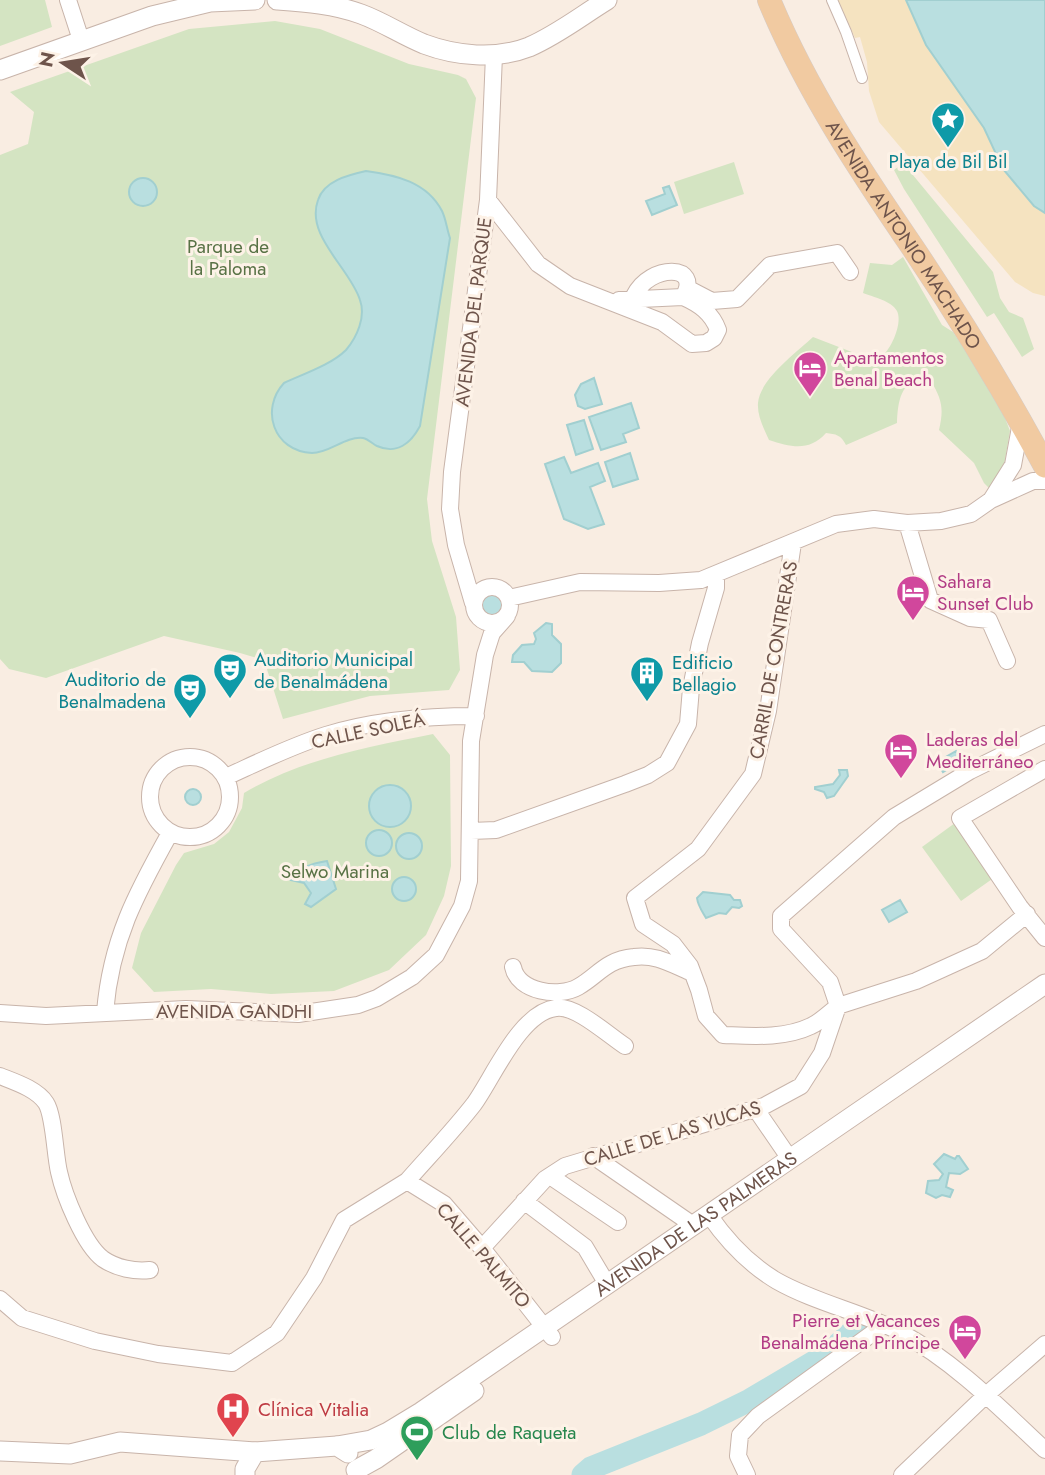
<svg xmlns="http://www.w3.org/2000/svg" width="1045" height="1475" viewBox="0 0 1045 1475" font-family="Jost,sans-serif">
<rect width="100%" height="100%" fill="#f9ede2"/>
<path fill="#d4e4c2" d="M0 0H45L52 27 0 46Z
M275 21 320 29 409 64 458 75 466 79 476 98 427 499 432 541 456 617 460 670 449 690 370 696 283 719 264 660 240 653 164 636 46 678 9 669 0 659V155L28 144 34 112 10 92 189 29Z
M734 162 744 194 684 214 674 182Z
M903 163 993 272 1000 298 1009 312 1023 318 1034 349 1022 357 994 313 987 317 904 189 894 170Z
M903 257 942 325 953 332 965 350 1003 413 1010 431 1003 471 989 488 984 483 974 463 939 430C944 408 942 400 931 381 901 376 898 400 897 423L846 445C841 435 836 434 826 433 809 452 791 447 769 440 764 429 757 416 758 403 760 379 796 353 813 337L870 359C873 359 878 358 881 357 891 350 903 323 897 311 892 301 873 297 863 293L870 263 892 265Z
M433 734 450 755 451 866 444 896 426 935 389 970 334 991 271 994 211 989 154 992 132 968 141 933 176 865 184 853 214 844 229 832 242 808 244 793C301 759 368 747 433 734Z
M955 823 995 877 961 901 922 847Z"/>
<path fill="#f5e3c0" d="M838 0H906L926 45 984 128 1003 169 1034 206 1045 213V296L1033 293 1015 282 879 122 869 91 867 62 860 37 855 38Z"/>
<path fill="#b9dfe0" stroke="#a1cfd0" stroke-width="2" d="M906 0H1045V213L1034 206 1003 169 984 128 926 45Z
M366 171C396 175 427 182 442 211 446 219 447 230 450 238L420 426C411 443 397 455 377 446 373 444 368 439 363 438 345 436 330 453 312 453 273 451 260 409 284 383 303 374 331 365 346 350 357 337 366 317 360 300 350 268 305 236 318 200 324 181 348 175 366 171Z
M129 192a14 14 0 1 1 28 0a14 14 0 1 1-28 0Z
M669 186 677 205 652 215 646 201 665 194 663 188Z
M594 378 602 404 585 409 578 406 575 395 581 384Z
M631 403 639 428 623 434 626 442 601 450 589 417Z
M584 420 593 449 576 455 567 425Z
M630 453 638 479 613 487 605 462Z
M564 457 571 473 598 463 605 481 590 487 604 524 588 529 564 519 545 464Z
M477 604a15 15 0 1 1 30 0a15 15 0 1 1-30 0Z
M546 623 552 624V635L561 644V663L552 672 532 671 524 662H512L513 655 522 645 534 644 536 639 534 633Z
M956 751 962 760 943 772 937 762Z
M839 770H847L848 776 834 796 827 798 824 792 815 789V787L833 784 840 775Z
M369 806a21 21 0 1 1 42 0a21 21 0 1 1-42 0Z
M185 797a8 8 0 1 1 16 0a8 8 0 1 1-16 0Z
M366 843a13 13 0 1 1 26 0a13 13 0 1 1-26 0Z
M396 846a13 13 0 1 1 26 0a13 13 0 1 1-26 0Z
M327 861 336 889 311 907 305 904 311 893 304 883 291 880C298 867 313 863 327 861Z
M392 889a12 12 0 1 1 24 0a12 12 0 1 1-24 0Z
M703 892 730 895 734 900H740L742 906 739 908 732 907 726 914 719 913 706 918C702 911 698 906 697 898Z
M900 900 907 912 889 922 882 910Z
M944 1154 955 1159 957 1156H959L968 1169 960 1174 949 1173 946 1187 953 1190 950 1197 942 1195 936 1198 926 1193 928 1181 939 1180 943 1174 934 1164Z"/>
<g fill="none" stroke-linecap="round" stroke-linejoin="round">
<path stroke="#b9dfe0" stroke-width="23" d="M583 1475 591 1468 701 1424 750 1400 826 1355 861 1324"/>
<g stroke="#c8b4aa" stroke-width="12">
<path id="pedestrian" d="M832 0 846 32 862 78"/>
</g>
<g stroke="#c8b4aa" stroke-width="18">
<path id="minor" d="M68 0 81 40
M488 200 538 264 570 286 662 322 692 344 706 343 714 338 718 330C712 313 699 304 683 297
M689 289 712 301 737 299 770 265 837 253 850 272
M619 300 683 297C703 264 650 263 634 296L639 299
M1021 422 1013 465 991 500 1033 481H1045
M907 523 930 600 970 618 989 620 1007 661
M793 543 768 711 753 774 698 849 635 898 643 924 673 944 690 966 699 990 706 1016 723 1035C751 1036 784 1039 811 1026 820 1022 829 1013 838 1006L830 982 781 929V916L894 817 970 771 1045 734
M474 605a18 18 0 1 1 36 0a18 18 0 1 1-36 0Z
M509 598 580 582 659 583 701 580 836 524 874 519 907 523 941 521 971 514 991 500
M473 603 456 545 450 509 452 472 488 200 494 55
M150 797a40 40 0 1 1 80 0a40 40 0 1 1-80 0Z
M1045 769 960 818 1020 907 1045 938
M226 777C259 762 291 746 326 735 374 720 426 716 476 716
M471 831 496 830 625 784 648 775 667 763 688 724 691 688 700 643 716 588V575
M513 967C518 992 559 998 578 987 599 975 605 960 634 957 656 954 671 964 690 972
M105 1012C111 940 136 894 170 833
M0 1013 46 1016 186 1009 298 1014 358 1005 377 998 412 977 436 955 462 906 469 881 471 741 485 655 492 633 507 616
M0 1076C15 1082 37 1089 46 1103 54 1115 55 1156 59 1172 64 1195 84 1245 103 1259 116 1268 135 1272 150 1270
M755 1108 790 1159
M593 1156 693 1225
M550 1176 618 1222
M407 1181C429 1156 453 1131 474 1104 493 1078 520 1012 556 1008 576 1005 608 1035 625 1046
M524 1201 585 1247 607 1284
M709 1215C727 1241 750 1265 777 1281 816 1303 861 1312 900 1332 955 1362 1000 1408 1045 1450
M482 1248 545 1179 565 1166 764 1106 801 1086 822 1053 838 1006 916 981 982 951 1027 914
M0 1299 22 1318 95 1341 158 1354 232 1363 277 1333 314 1278 344 1220 407 1181 444 1204 482 1248 552 1337
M747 1475 738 1456 740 1435 758 1416 884 1325
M902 1475 986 1395 1045 1344"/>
</g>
<g stroke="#c8b4aa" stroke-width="21">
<g id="tertiary">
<path d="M277 0C305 2 334 4 361 14 383 22 402 35 424 44 456 56 496 60 529 47 557 35 581 16 607 0"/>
<path d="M0 70 152 16 210 2 255 0"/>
<path id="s1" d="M337 1446 371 1440 388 1432 421 1412 1045 984"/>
<path d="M0 1451 70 1454 120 1442 255 1452"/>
<path d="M356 1470 376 1459 474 1391"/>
<path d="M245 1475V1469L255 1452 337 1446 348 1453"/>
</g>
</g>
<g stroke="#d4ccc9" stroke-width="24">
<g id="primary">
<path id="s2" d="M769 0C806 89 859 169 913 248 960 318 1005 392 1045 466"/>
</g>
</g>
<use href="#pedestrian" stroke="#fff" stroke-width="10"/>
<use href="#minor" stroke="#fff" stroke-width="16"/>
<use href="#tertiary" stroke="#fff" stroke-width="19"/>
<use href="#primary" stroke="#f1caa1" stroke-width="23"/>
</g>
<defs>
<g id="sight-pin" transform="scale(1.75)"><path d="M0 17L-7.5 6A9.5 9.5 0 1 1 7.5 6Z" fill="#0f9aa8" stroke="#fdf2e7"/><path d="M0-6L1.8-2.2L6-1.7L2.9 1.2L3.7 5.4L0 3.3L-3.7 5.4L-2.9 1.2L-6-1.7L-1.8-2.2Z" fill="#fff"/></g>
<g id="hotel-pin" transform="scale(1.75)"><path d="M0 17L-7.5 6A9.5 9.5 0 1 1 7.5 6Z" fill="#d1479c" stroke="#fdf2e7"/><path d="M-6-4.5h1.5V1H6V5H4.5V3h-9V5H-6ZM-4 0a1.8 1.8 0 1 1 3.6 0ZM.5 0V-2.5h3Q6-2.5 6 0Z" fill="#fff"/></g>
<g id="theatre-pin" transform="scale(1.75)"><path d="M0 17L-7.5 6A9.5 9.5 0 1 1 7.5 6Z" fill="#0f9aa8" stroke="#fdf2e7"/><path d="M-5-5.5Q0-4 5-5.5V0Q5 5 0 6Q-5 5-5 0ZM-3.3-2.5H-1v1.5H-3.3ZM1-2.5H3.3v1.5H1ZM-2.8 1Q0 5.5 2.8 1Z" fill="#fff"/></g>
<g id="building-pin" transform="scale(1.75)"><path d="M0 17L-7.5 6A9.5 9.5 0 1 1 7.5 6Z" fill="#0f9aa8" stroke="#fdf2e7"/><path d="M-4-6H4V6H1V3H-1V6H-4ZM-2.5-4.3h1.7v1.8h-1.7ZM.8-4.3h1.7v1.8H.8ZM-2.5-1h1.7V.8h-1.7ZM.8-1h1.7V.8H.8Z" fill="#fff"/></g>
<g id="hospital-pin" transform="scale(1.75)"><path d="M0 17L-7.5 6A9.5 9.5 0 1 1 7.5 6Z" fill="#e0444e" stroke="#fdf2e7"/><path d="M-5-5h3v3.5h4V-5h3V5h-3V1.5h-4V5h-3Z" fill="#fff"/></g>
<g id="stadium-pin" transform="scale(1.75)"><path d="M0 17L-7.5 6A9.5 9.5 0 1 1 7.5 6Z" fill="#2e9e5b" stroke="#fdf2e7"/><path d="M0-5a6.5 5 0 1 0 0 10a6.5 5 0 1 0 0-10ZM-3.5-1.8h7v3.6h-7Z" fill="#fff"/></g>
</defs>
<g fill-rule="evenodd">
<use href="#sight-pin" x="948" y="119"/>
<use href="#hotel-pin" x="810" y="368"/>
<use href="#hotel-pin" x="913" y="592"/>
<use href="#theatre-pin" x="230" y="670"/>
<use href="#building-pin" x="647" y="673"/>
<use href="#theatre-pin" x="190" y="690"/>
<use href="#hotel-pin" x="901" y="750"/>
<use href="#hotel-pin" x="965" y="1331"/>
<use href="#hospital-pin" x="233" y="1409"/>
<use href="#stadium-pin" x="417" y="1432"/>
</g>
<g text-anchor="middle" stroke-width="6" stroke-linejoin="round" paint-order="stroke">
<g font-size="19" fill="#0d838f" stroke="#fdf2e7" text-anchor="start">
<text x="948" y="168" text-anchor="middle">Playa de Bil Bil</text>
<text x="254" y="666">Auditorio Municipal<tspan x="254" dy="22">de Benalmádena</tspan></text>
<text x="672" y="669">Edificio<tspan x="672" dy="22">Bellagio</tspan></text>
<text x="166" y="686" text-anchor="end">Auditorio de<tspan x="166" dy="22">Benalmadena</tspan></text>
</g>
<g font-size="19" fill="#6e544b" stroke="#fdf2e7">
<text dy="7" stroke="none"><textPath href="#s2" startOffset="271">AVENIDA ANTONIO MACHADO</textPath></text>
<text transform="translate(473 312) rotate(-83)" y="7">AVENIDA DEL PARQUE</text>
<text transform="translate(773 660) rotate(-80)" y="7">CARRIL DE CONTRERAS</text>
<text transform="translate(368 730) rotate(-12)" y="7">CALLE SOLEÁ</text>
<text x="234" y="1018">AVENIDA GANDHI</text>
<text transform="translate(672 1133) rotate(-17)" y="7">CALLE DE LAS YUCAS</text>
<text dy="7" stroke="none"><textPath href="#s1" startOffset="425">AVENIDA DE LAS PALMERAS</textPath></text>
<text transform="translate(484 1255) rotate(49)" y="7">CALLE PALMITO</text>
</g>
<g font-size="19" fill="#587245" stroke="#fdf2e7">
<text x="228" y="253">Parque de<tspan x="228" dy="22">la Paloma</tspan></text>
<text x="335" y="878">Selwo Marina</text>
</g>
<g font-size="19" fill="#b23c85" stroke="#fdf2e7" text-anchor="start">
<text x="834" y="364">Apartamentos<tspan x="834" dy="22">Benal Beach</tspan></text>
<text x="937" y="588">Sahara<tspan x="937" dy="22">Sunset Club</tspan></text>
<text x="926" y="746">Laderas del<tspan x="926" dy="22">Mediterráneo</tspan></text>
<text x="940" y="1327" text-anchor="end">Pierre et Vacances<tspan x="940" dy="22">Benalmádena Príncipe</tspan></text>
</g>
<g font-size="19" fill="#be3a42" stroke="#fdf2e7" text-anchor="start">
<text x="258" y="1416">Clínica Vitalia</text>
</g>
<g font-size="19" fill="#27864d" stroke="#fdf2e7" text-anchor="start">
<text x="442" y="1439">Club de Raqueta</text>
</g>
</g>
<g transform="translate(63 63) rotate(282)" stroke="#fdf2e7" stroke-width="5" paint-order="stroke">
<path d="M0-5L12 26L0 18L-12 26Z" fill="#6e544b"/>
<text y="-10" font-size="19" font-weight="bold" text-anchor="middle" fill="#6e544b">N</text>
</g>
</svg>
